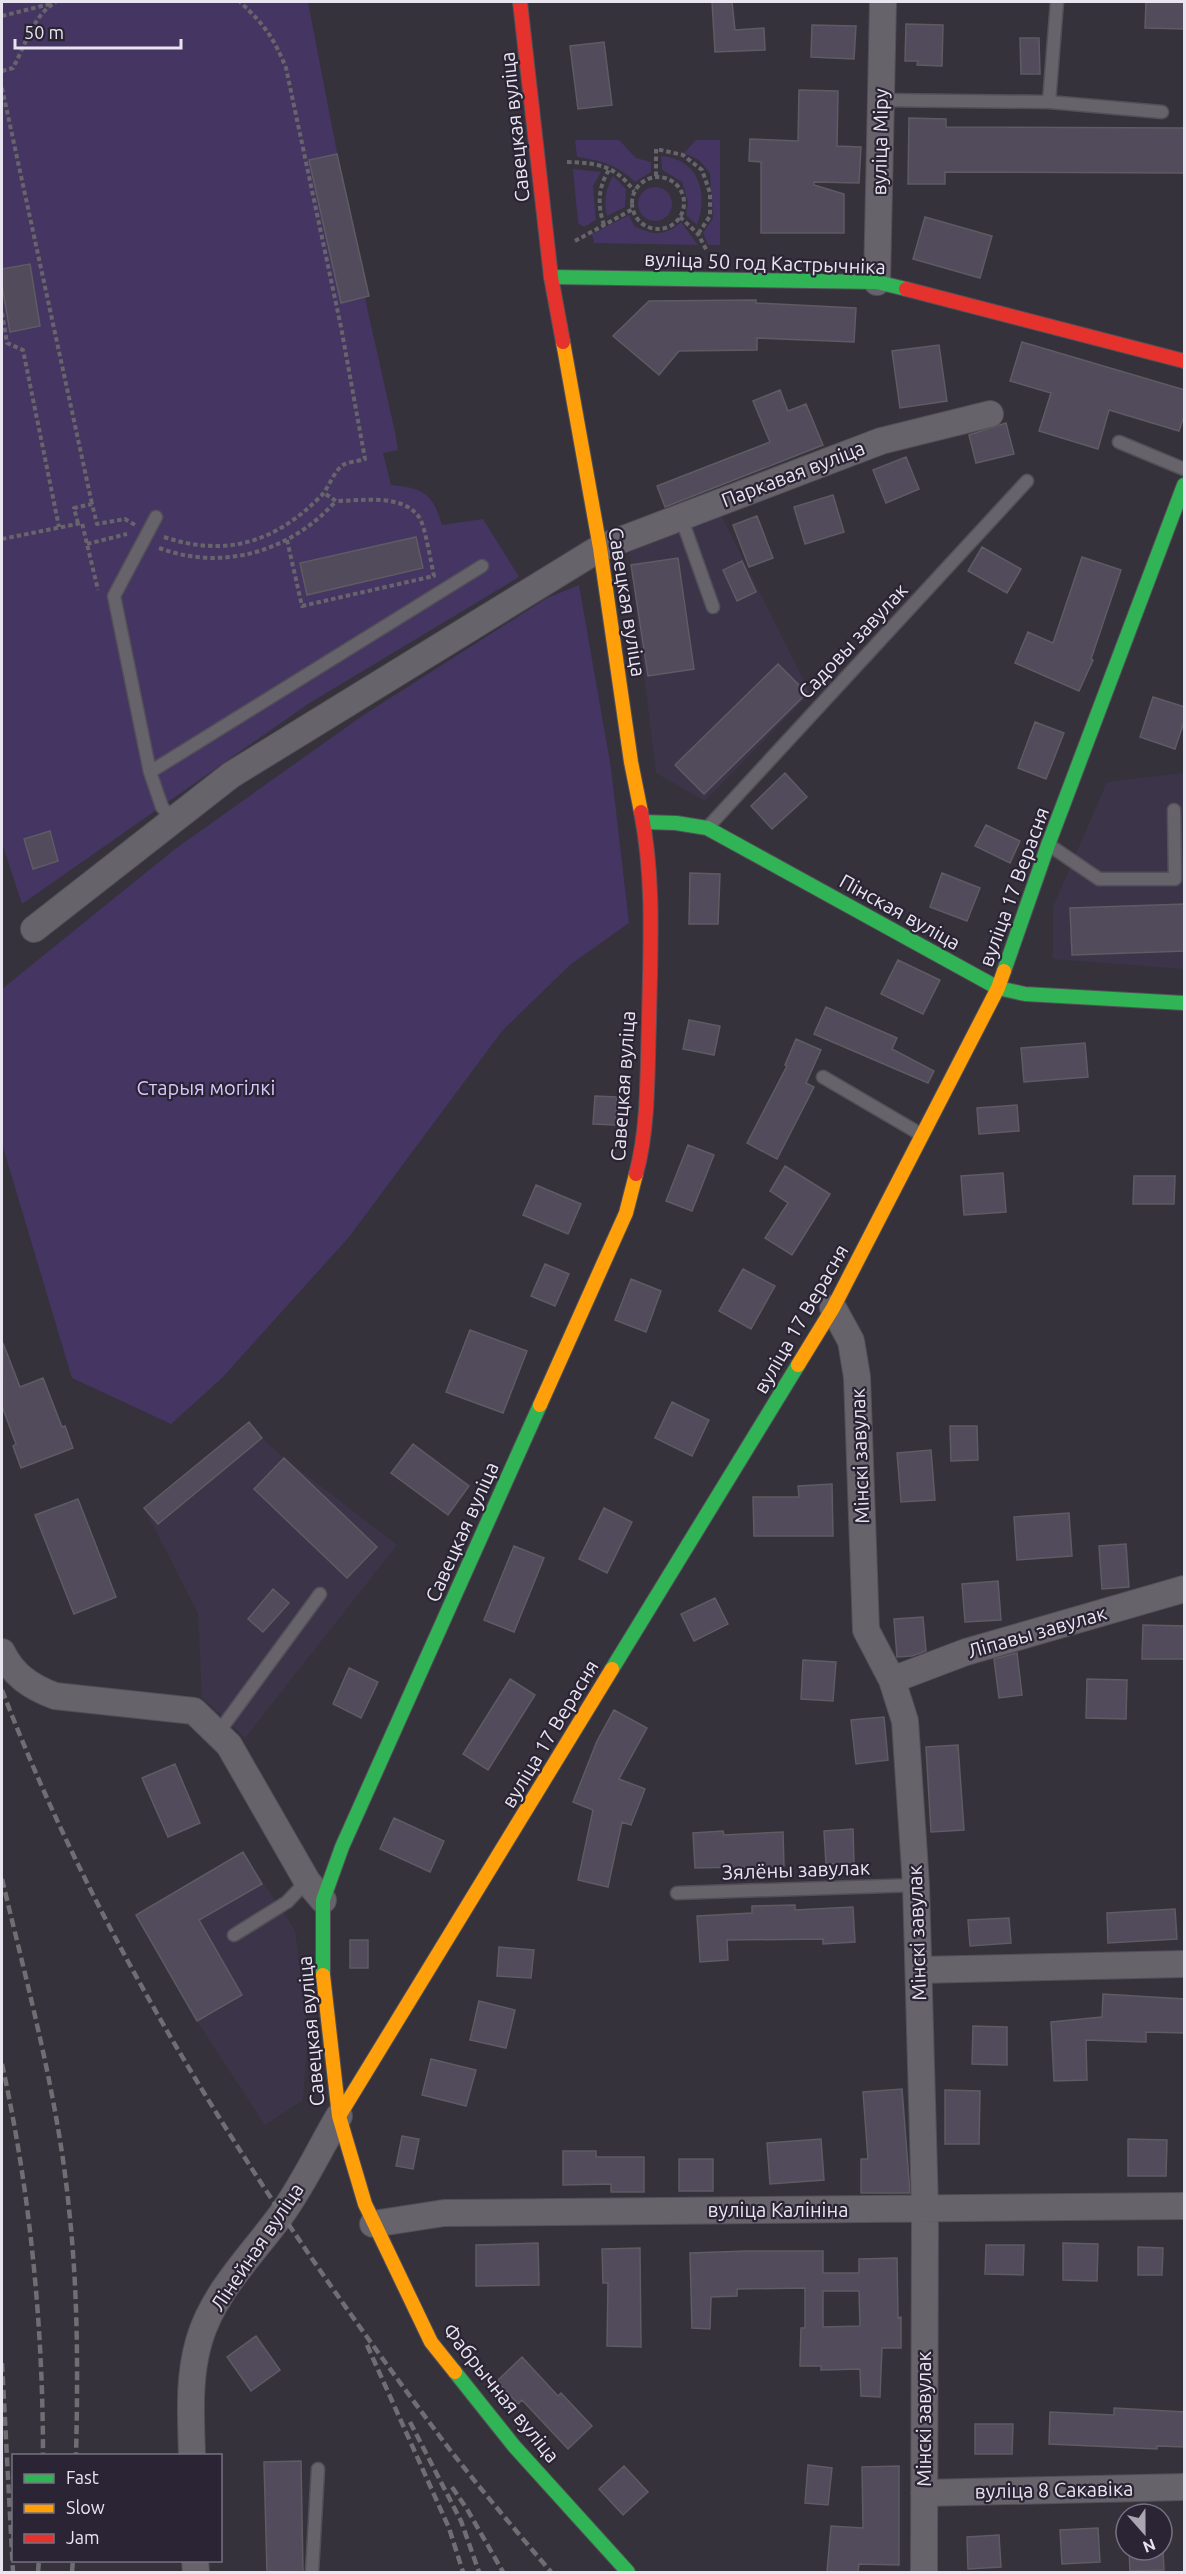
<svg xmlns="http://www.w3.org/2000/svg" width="1186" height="2574" viewBox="0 0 1186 2574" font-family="Ubuntu,sans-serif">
<rect width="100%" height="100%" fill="#35323b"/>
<path fill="#3c354a" d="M721 515 810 693 705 801 656 773 629 549Z
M1184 773V969L1053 959V907L1107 782Z
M249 1422 262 1438 284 1458 397 1545 245 1738 202 1697 198 1613 144 1508Z
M243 1852 295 1930 308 2030 303 2100 265 2125 197 2021 136 1915Z"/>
<path fill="#453562" d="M2 2H308L366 303 395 432 398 450 383 453 391 485C423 488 433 493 442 525L483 519 519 577 308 704 22 904 2 843Z
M575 140H619L636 158 651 162V172L635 182C618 165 600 160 577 157Z
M696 140H720V245H708L703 233 713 218 710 173 699 160 684 153Z
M661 156C699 159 709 193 697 225L686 215 688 202 682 182 662 170Z
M573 169 601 172 593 186 596 220 584 227 578 223Z
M613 176 626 189 625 207 607 216C604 200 605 190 613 176Z
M638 204a17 17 0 1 1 34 0a17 17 0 1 1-34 0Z
M629 215 634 226C652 235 665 237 681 222L698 245 594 243 592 234Z
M579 585 611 768 629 923 571 964 502 1031 349 1237 223 1377 171 1424 72 1378 2 1144V989L175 849 362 716 547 598Z"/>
<path fill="#514b5b" stroke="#5e5b63" stroke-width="1.5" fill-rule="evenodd" d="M712 2H732L735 30 764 28 765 50 715 52Z
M1146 2H1185V29L1145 28Z
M906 24 943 25 942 66 917 65 918 61H905Z
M812 25 856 26 854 59 811 57Z
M1020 38H1039L1040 74H1021Z
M604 42 612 105 578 109 570 46Z
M799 90 838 91 837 146 861 147 859 183 814 182V185L844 194V233H761V162L749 161 750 139 798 141Z
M909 118 946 119V127L1185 128V173L945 172V184H908Z
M337 154 369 296 341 303 309 160Z
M925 217 992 236 980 278 913 259Z
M30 264 40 326 10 332 2 285V269Z
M756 300V303L856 308 854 342 757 338V350L679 351 659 375 613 336 649 301Z
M1022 342 1185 390V413L1179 431 1109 410 1098 449 1039 431 1051 393 1010 381Z
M939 345 947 401 900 408 892 351Z
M780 390 788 411 806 404 823 445 665 507 657 486 770 442 753 401Z
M1006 423 1014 454 976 463 969 435Z
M906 457 919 489 886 503 873 470Z
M833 495 844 532 805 544 794 507Z
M757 516 773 558 749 567 733 525Z
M416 537 423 568 307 595 300 563Z
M982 547 1021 569 1007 593 968 571Z
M1082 557 1121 570 1091 659 1093 660 1079 691 1015 663 1028 632 1053 643Z
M678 558 694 669 648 676 631 565Z
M742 561 756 592 737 601 723 570Z
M778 664 807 693 704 794 675 765Z
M1153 697 1185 707V719L1175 749 1140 737Z
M1035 722 1064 733 1046 779 1018 768Z
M785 773 807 797 772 829 751 806Z
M986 825 1020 841 1010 863 975 846Z
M50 831 58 861 33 869 24 839Z
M690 873 720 874 718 924H689Z
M942 873 980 888 967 921 930 907Z
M1185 904V951L1072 955 1070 908Z
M898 960 940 980 923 1014 881 994Z
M826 1007 897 1038 892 1049 934 1071 928 1083 814 1034Z
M689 1020 720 1026 714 1055 683 1049Z
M796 1039 821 1050 806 1083 814 1087 777 1159 747 1143 787 1066 785 1065Z
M1085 1043 1088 1077 1024 1082 1021 1048Z
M595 1096 617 1097 615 1125 593 1124Z
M1017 1105 1019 1131 979 1134 977 1108Z
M688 1145 714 1155 692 1211 666 1201Z
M785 1166 830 1194 792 1255 765 1238 788 1203 770 1191Z
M1003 1173 1006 1212 964 1215 961 1176Z
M1134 1176H1175L1174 1204H1133Z
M536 1185 581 1204 568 1234 523 1215Z
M545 1264 569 1274 555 1306 531 1296Z
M743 1269 775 1286 751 1329 719 1311Z
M631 1279 661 1291 646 1332 615 1320Z
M470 1330 527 1351 503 1413 446 1392Z
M3 1343 20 1387 43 1378 62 1427 65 1426 73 1448 21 1468 13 1446 16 1444 2 1406Z
M672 1402 709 1420 692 1456 655 1438Z
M249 1422 262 1438 158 1524 144 1508Z
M950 1426H977L978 1460 951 1461Z
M413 1444 469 1486 448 1515 391 1473Z
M931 1450 935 1500 901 1502 897 1453Z
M284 1458 377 1547 347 1578 254 1489Z
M832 1484 833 1536H754L753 1497H799L798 1486Z
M78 1499 116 1597 74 1614 35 1515Z
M604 1508 632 1522 607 1573 579 1559Z
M1069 1513 1072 1556 1017 1560 1014 1517Z
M1126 1544 1129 1587 1102 1589 1099 1546Z
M514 1546 544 1558 514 1632 484 1620Z
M998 1581 1001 1620 965 1622 962 1584Z
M273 1589 289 1603 263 1632 248 1619Z
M715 1598 728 1624 694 1641 681 1614Z
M923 1617 926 1651 912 1656 897 1657 894 1619Z
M1143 1625 1185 1626V1659H1142Z
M1017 1653 1022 1695 999 1698 994 1659Z
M803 1660 836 1662 833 1701 801 1699Z
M349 1668 378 1682 361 1718 333 1704Z
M510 1679 535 1695 488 1770 463 1754Z
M1087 1679 1127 1680 1126 1719 1086 1718Z
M614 1710 647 1728 619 1779 645 1789 631 1825 622 1822 608 1887 578 1880 593 1810 573 1802 597 1741Z
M884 1717 888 1760 856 1764 851 1720Z
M958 1745 964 1830 931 1832 926 1747Z
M175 1764 200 1823 168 1837 142 1778Z
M394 1818 444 1841 430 1872 380 1849Z
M853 1829 854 1863 826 1864 824 1831Z
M723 1831 724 1835 783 1832 784 1866 695 1868 693 1833Z
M243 1852 262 1884 199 1920 242 1995 197 2021 136 1915Z
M795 1905V1910L853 1907 855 1942 823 1944V1939L727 1940 728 1960 700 1962 697 1916 752 1913V1906Z
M1175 1909 1177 1939 1108 1943 1107 1913Z
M1009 1918 1011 1943 970 1946 968 1920Z
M350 1940H368V1968H350Z
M499 1947 534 1950 531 1978 497 1976Z
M1103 1994 1185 1999V2033L1146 2032V2042L1086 2040 1087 2080 1054 2081 1051 2022 1102 2017Z
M479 2001 515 2010 506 2048 470 2040Z
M973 2026 1007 2027V2065L972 2064Z
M431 2059 476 2070 466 2106 422 2095Z
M902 2089 910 2193H861V2159H868L863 2092Z
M945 2090 980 2091 979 2144H945Z
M402 2136 419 2139 413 2169 396 2166Z
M821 2139 824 2180 770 2184 767 2143Z
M1128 2139 1167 2140 1166 2176H1128Z
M563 2151H596V2157H644V2192H611V2184L563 2185Z
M679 2159H713V2191H679Z
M538 2243 539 2285 476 2286V2245Z
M1063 2243 1098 2244 1097 2281 1063 2280Z
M986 2245H1024L1023 2275 985 2274Z
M1138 2247 1163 2248 1162 2275H1138Z
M640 2248 641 2347 607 2346 608 2283H603L602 2249Z
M747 2251H823V2273H859V2259L897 2258 898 2318 901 2317V2348H882L880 2397 861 2396 860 2369 821 2370V2366H800L801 2328H805V2288L737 2289V2296L711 2297 710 2329 692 2328 690 2253ZM823 2291H859L860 2326 823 2327Z
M256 2336 280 2370 251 2391 227 2357Z
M522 2357 558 2396 561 2393 592 2426 568 2449 522 2400 518 2404 497 2381Z
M1114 2408 1185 2412V2447L1157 2446V2449L1049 2444 1050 2412 1114 2415Z
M975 2424H1013L1012 2454H975Z
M301 2461 303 2572H267L264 2462Z
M808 2465 832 2468 828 2505 805 2503Z
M624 2466 648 2492 623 2515 599 2489Z
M899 2466V2565L859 2564 858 2572H827L831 2526 863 2528 862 2467Z
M1098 2528 1100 2562 1062 2564 1060 2530Z
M999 2535 1001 2567 968 2569 967 2537Z
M1129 2550H1163L1164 2570 1130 2571Z"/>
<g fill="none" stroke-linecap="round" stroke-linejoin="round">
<g stroke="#524f58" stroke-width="15">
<path id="lane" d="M881 100 1049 102 1057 2
M1049 102 1162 112
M1119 442 1184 469
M681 517 713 607
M150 772 114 596 156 517
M173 820 162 807 150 772 482 566
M708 827 1027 481
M1049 845 1099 879H1175L1174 810
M823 1077 922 1135
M218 1733 320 1594
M677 1893 916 1885
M234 1935 287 1902 307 1881
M312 2572 318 2469"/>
</g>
<g stroke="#524f58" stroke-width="28">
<path id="street" d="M877 282 883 2
M34 929 231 775 600 548 881 441 990 414
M833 1308 851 1341 857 1377 866 1630 892 1680 905 1721 916 1885 925 2209 924 2572
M2 1652C13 1675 31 1687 55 1696L194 1711 229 1745 307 1881 323 1900
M892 1680 966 1652 1184 1589
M919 1970 1184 1964
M373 2224 444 2213 1184 2206
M192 2456C191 2417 188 2379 199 2341 213 2292 252 2255 281 2215 303 2185 320 2148 339 2116
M924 2493 1184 2487
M195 2560 196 2572"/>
</g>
<g stroke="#524f58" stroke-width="16">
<path id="fast" d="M551 277 877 282 906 289
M643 822 676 823 707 828 998 988 1025 994 1184 1003
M1004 971 1048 845 1184 485
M612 1669 798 1365
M323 1975V1900L342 1847 540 1405
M455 2372 514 2446 628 2572"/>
</g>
<g stroke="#524f58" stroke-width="16">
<path id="slow" d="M563 342 600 548 631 762 641 812
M798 1365 833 1308 998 988 1004 971
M540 1405 626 1213 636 1174
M323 1975 339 2116 365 2204 431 2342 455 2372
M339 2116 612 1669"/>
</g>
<g stroke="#524f58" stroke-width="16">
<path id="jam" d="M520 2 551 277 563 342
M906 289 1184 361
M636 1174C649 1126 647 1073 649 1023 650 954 655 881 641 812"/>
</g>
<path stroke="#67656b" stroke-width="4" stroke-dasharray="4.5 3" stroke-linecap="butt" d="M2 16 50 4
M2 71 13 68C25 46 33 15 56 2
M2 88 92 504
M567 162C597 163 615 165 634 191
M656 176V149L683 155 702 170 710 193V216L698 234
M632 203a26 26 0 1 1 52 0a26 26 0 1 1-52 0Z
M680 217 698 234 707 251
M604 225C597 204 598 187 610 168
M575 241 633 209
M2 313 7 343 23 350 59 527
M78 523 74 508 92 504 97 524 125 519 135 525
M164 537C227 558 276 542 322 495 329 487 334 471 343 465 348 462 359 461 365 459L341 327 286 68C274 38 264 24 240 2
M2 539 82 523 98 590
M287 540 302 606 434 576C431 563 425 525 419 517 402 493 361 501 336 501
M87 544 127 534
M159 548C224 572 291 551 336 501L324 493"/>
<use href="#lane" stroke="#66636b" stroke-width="12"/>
<use href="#street" stroke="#66636b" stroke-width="26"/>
<use href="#fast" stroke="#30b455" stroke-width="14"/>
<use href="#slow" stroke="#ff9f0a" stroke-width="14"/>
<use href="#jam" stroke="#e5322d" stroke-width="14"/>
<path stroke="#6f6e73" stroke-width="4.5" stroke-dasharray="9 4.5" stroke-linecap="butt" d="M2 1690C106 1961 265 2202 438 2434 474 2482 513 2527 551 2572
M2 1879C28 1988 58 2097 69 2209 78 2291 78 2373 76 2456
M2 2064C30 2191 43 2325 43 2456
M367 2345 449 2528 463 2572
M2 2363 13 2572
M410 2422 461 2521 479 2572
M452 2487 467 2509 503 2572
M38 2572 39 2560
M72 2572 73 2560"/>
</g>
<g text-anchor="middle" stroke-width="4.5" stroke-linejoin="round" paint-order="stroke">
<g font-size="20" fill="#e8e5f0" stroke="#2a2435">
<text transform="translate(515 127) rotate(-96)" y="7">Савецкая вуліца</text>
<text transform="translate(880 142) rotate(-89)" y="7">вуліца Міру</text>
<text transform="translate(765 263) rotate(2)" y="7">вуліца 50 год Кастрычніка</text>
<text transform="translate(793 474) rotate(-21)" y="7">Паркавая вуліца</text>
<text transform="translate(627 602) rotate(81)" y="7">Савецкая вуліца</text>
<text transform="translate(853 641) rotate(-47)" y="7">Садовы завулак</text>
<text transform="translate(1014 887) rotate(-70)" y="7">вуліца 17 Верасня</text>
<text transform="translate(900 912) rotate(29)" y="7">Пінская вуліца</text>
<text transform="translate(623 1086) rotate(-86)" y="7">Савецкая вуліца</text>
<text transform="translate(801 1319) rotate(-60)" y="7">вуліца 17 Верасня</text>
<text transform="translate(860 1456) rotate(-92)" y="7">Мінскі завулак</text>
<text transform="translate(462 1532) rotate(-66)" y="7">Савецкая вуліца</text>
<text transform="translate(1037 1632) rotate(-16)" y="7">Ліпавы завулак</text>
<text transform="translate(550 1734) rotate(-59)" y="7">вуліца 17 Верасня</text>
<text transform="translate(796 1870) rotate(-2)" y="7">Зялёны завулак</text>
<text transform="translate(917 1933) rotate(-92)" y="7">Мінскі завулак</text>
<text transform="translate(311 2031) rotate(-95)" y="7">Савецкая вуліца</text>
<text x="778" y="2217">вуліца Калініна</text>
<text transform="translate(257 2247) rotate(-56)" y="7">Лінейная вуліца</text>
<text transform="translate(501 2393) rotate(51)" y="7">Фабрычная вуліца</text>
<text transform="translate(924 2419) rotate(-90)" y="7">Мінскі завулак</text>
<text transform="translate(1054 2490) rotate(-1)" y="7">вуліца 8 Сакавіка</text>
</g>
<g font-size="20" fill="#d8c6fd" stroke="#2a2435">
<text x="206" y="1095">Старыя могілкі</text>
</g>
</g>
<rect width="1186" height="2574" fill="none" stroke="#e8e5f0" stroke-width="6"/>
<rect x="12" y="2454" width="210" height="108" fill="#2a2435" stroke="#767180" stroke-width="1.5"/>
<rect x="24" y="2474" width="30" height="9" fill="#30b455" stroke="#767180" stroke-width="1.5"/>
<text x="66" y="2484" font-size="18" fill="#e8e5f0">Fast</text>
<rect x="24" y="2504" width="30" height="9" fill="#ff9f0a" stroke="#767180" stroke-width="1.5"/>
<text x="66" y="2514" font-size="18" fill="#e8e5f0">Slow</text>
<rect x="24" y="2534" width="30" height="9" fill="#e5322d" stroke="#767180" stroke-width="1.5"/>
<text x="66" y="2544" font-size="18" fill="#e8e5f0">Jam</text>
<g transform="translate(1144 2532) rotate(159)"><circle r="28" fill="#2a2435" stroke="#767180" stroke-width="1.5"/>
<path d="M0-4.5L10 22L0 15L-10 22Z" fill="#a9a6b1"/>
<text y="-9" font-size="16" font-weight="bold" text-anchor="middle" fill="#e8e5f0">N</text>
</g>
<path d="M15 39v9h166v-9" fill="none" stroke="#e8e5f0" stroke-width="3"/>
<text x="24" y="39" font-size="18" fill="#e8e5f0" stroke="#2a2435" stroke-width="4.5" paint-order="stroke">50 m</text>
</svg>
